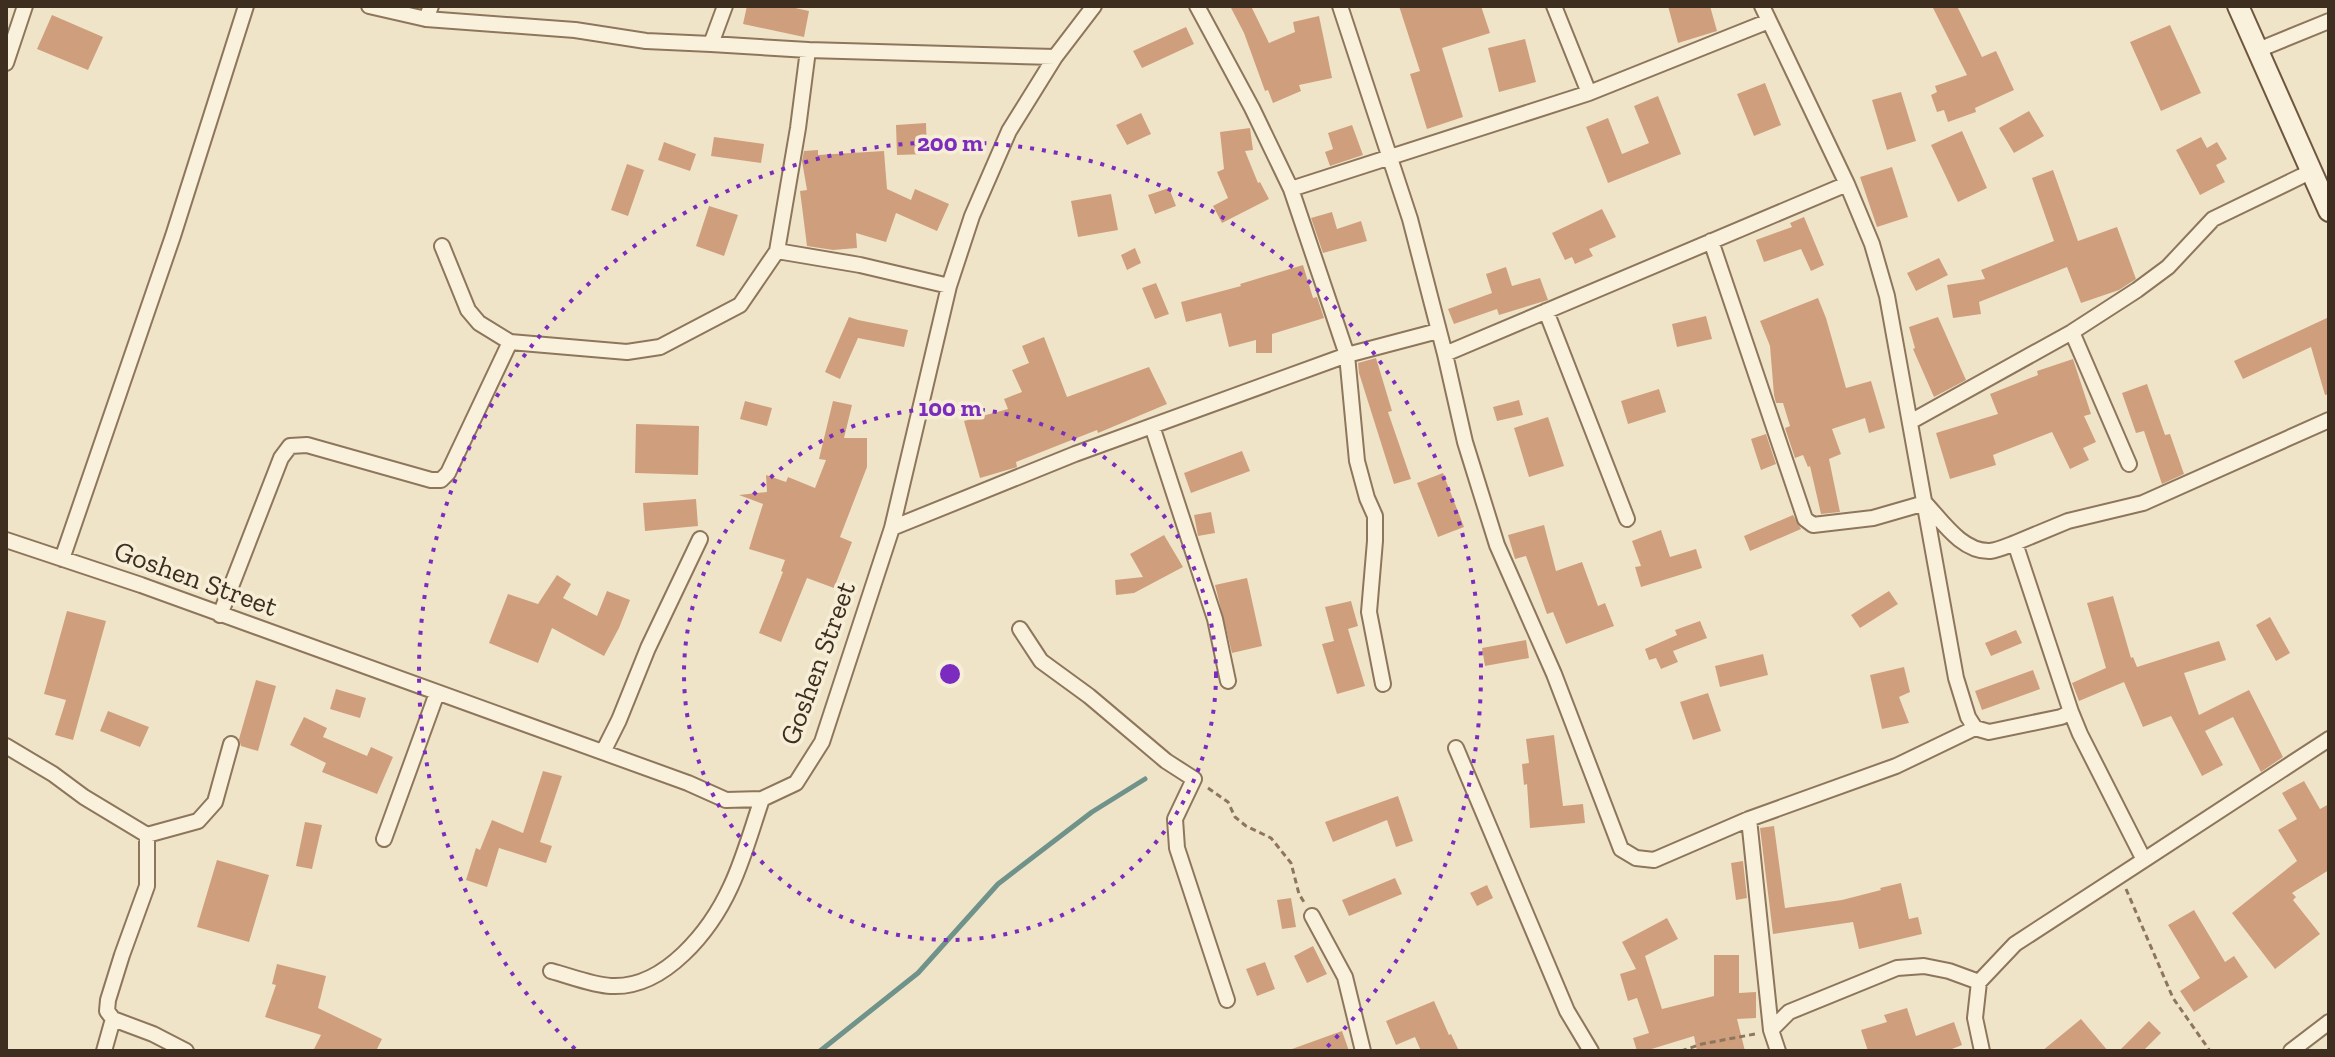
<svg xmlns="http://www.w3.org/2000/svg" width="2335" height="1057" viewBox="0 0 2335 1057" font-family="'Zilla Slab',serif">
<rect width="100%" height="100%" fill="#f0e4c8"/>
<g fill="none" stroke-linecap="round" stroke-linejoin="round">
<path stroke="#6f938a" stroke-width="5" d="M820 1051 918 973 998 884 1092 812 1145 779"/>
</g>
<path fill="#cf9f7d" d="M747 6H786L809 11 804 37 743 24Z
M1230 6H1251L1269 43 1295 32 1293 22 1319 16 1332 78 1299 85 1301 91 1273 103 1268 90 1265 91 1244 33Z
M1399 6H1481L1490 33 1442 48 1463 117 1427 129 1410 74 1420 71Z
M1668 6H1710L1717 31 1678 43Z
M1932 6H1957L1982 57 1996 51 2014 90 1975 108 1976 112 1948 122 1944 110 1937 112 1931 95 1937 92 1935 86 1967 75Z
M52 15 103 37 88 70 37 49Z
M2170 25 2201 93 2161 111 2130 42Z
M1186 27 1194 44 1142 68 1133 51Z
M1525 39 1536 82 1499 92 1488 48Z
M1765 83 1781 125 1754 136 1737 94Z
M1901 92 1916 141 1887 150 1872 100Z
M1658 96 1681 154 1608 183 1586 127 1608 118 1622 154 1649 143 1634 106Z
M2029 111 2044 136 2014 153 1999 128Z
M1141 113 1151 134 1127 145 1116 125Z
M926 123 927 154 897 155 896 125Z
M1352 125 1363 155 1330 166 1325 152 1333 149 1328 133Z
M1250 128 1253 150 1245 151 1258 183 1260 182 1269 199 1222 223 1213 206 1228 198 1217 172 1224 169 1220 132Z
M1962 131 1987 188 1958 202 1931 145Z
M714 137 764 144 761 163 711 156Z
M2201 137 2207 148 2217 142 2227 159 2216 165 2225 182 2200 195 2176 150Z
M664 142 696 154 690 171 658 160Z
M818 150V155L884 151 887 189 911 200 915 189 949 204 937 231 896 213 886 242 856 233 857 248 833 250 807 246 800 191 807 190 802 161 804 151Z
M627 164 644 170 628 216 611 210Z
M1892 167 1908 217 1877 227 1860 177Z
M2053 170 2078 241 2117 227 2136 279 2119 290 2081 303 2067 267 1979 302 1981 314 1953 318 1947 285 1985 279 1981 270 2054 241 2032 178Z
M1169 188 1176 206 1155 214 1148 195Z
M1111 194 1118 230 1078 237 1071 201Z
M709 206 738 215 724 256 696 246Z
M1602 209 1616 237 1589 249 1593 256 1575 264 1572 257 1565 260 1552 233Z
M1332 212 1337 229 1361 221 1367 241 1323 253 1311 218Z
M1804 217 1824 265 1811 271 1801 249 1764 262 1756 240 1792 227 1790 223Z
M1135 248 1141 263 1127 270 1121 255Z
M1939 258 1948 275 1916 291 1907 273Z
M1303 265 1313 298 1317 297 1324 318 1272 334V353H1256V340L1229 347 1221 313 1186 322 1181 302 1241 286 1240 284Z
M1506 267 1512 286 1540 278 1548 300 1499 315 1497 309 1454 324 1448 309 1492 293 1486 274Z
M1156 283 1169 314 1155 319 1142 288Z
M1818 298 1826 318 1846 388 1871 381 1885 428 1869 433 1865 418 1832 429 1841 454 1829 459 1840 512 1821 514 1810 466 1808 467 1803 455 1795 458 1785 428 1790 426 1783 403H1776L1774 395 1770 346 1760 321Z
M1706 316 1712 339 1677 347 1672 324Z
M849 317 858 320 908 330 904 347 858 338 840 379 825 372Z
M1938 317 1966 380 1934 397 1913 349 1915 348 1909 327Z
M2329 317V394L2325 395 2311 347 2243 379 2234 361Z
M1044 337 1067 397 1149 367 1167 404 1098 433 1097 430 1016 462 1017 467 1014 468 980 478 964 421 1008 409 1004 399 1022 392 1012 370 1029 363 1022 346Z
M1376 358 1392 411 1388 412 1411 479 1394 484 1359 373 1358 363Z
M2073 359 2091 414 2084 416 2096 442 2083 448 2089 460 2070 469 2052 432 1993 455 1996 465 1950 479 1936 433 1998 414 1990 394 2038 375 2037 371Z
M2147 384 2165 435 2170 434 2184 474 2162 484 2144 431 2136 433 2122 393Z
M1659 389 1666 412 1628 424 1621 401Z
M1519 400 1523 415 1497 421 1493 407Z
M745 401 772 408 767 426 740 419Z
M833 401 852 405 844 438H867V467L840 537 852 542 834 588 807 578 781 642 759 633 783 572 781 571 785 560 749 549 763 504 739 495 767 492 766 475 786 482 788 477 815 488 826 460 819 459Z
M1548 417 1564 466 1529 477 1514 428Z
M636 424 699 426 698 475 635 473Z
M1766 434 1776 464 1761 470 1751 439Z
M1242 451 1250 471 1191 493 1184 473Z
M1443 473 1464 527 1438 537 1417 483Z
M696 499 698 526 645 531 643 503Z
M1211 512 1215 533 1198 536 1194 515Z
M1793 515 1801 529 1750 551 1744 536Z
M1544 525 1556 571 1582 562 1598 606 1605 603 1614 626 1566 644 1553 612 1547 614 1526 556 1515 559 1508 535Z
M1661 530 1670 557 1696 549 1702 568 1641 587 1635 567 1641 566 1632 541Z
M1164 535 1183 567 1134 593 1116 595 1115 580 1143 577 1130 554Z
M557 575 571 584 563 598 597 616 607 591 630 600 619 628 604 656 552 628 538 663 489 643 508 594 538 604Z
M1247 578 1262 646 1232 653 1215 585Z
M1889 591 1898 604 1860 628 1851 615Z
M2113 596 2131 658 2133 657 2137 667 2219 641 2226 660 2184 673 2199 715 2249 690 2283 757 2261 772 2233 717 2205 731 2223 765 2202 776 2171 716 2143 727 2124 682 2079 701 2072 683 2106 668 2087 603Z
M1351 601 1358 626 1348 629 1365 686 1337 694 1322 644 1334 641 1325 607Z
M67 611 106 621 73 740 55 735 66 700 44 694Z
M2270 617 2290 653 2276 661 2256 625Z
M1700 621 1707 638 1673 651 1678 662 1661 669 1656 658 1649 660 1645 649 1677 635 1675 630Z
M2016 630 2022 643 1991 656 1985 643Z
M1526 640 1529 658 1485 666 1482 648Z
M1763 654 1768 675 1720 687 1715 666Z
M1904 667 1910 692 1899 697 1909 723 1882 729 1870 675Z
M2033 670 2040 689 1982 710 1975 691Z
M256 680 276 686 258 751 241 746 239 739Z
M336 689 366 698 360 718 330 709Z
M1708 693 1721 731 1693 740 1680 702Z
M108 711 149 727 140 747 100 731Z
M304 717 327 728 323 737 367 756 371 747 393 757 377 794 322 772 326 763 290 745Z
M1554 735 1563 806 1583 804 1585 823 1530 828 1527 784 1524 785 1522 764 1529 763 1526 739Z
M543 771 562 776 540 842 552 846 546 863 499 848 487 887 466 880 476 848 480 850 492 820 523 833Z
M2304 781 2320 809 2329 804V870L2292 893 2296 897 2293 900 2320 934 2275 969 2232 913 2297 861 2278 830 2297 819 2282 793Z
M1398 796 1413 841 1396 847 1387 820 1333 842 1325 822Z
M305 822 322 825 312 869 296 866Z
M1774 826 1785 908 1842 900 1881 890 1880 888 1901 883 1909 919 1918 917 1922 934 1859 949 1853 922 1773 934 1760 828Z
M217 860 269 875 249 942 197 927Z
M1743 861 1747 898 1736 900 1731 863Z
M1395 878 1402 894 1349 916 1342 900Z
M1487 885 1493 898 1477 906 1470 893Z
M1291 898 1296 927 1282 929 1277 900Z
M2194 910 2225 962 2234 956 2248 977 2194 1012 2180 991 2200 978 2168 925Z
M1667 918 1678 939 1645 956 1662 1009 1714 996V955H1739V993L1756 992V1018L1737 1019 1745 1051H1697L1694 1036 1645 1051H1637L1633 1038 1649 1033 1637 998 1628 1001 1620 974 1636 969 1622 942Z
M1313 946 1327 974 1307 983 1294 956Z
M1265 962 1275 989 1257 996 1246 969Z
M277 964 326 976 318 1008 382 1039 376 1051H313L321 1035 265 1017 276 985 272 984Z
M1434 1001 1449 1035 1451 1034 1459 1051H1421L1415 1037 1396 1045 1386 1021Z
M1907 1008 1916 1036 1954 1022 1962 1045 1947 1051H1868L1861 1030 1887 1022 1884 1015Z
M2081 1019 2108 1051H2042Z
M2149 1021 2161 1033 2143 1051H2119Z
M1342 1031 1349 1051H1293L1292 1049Z"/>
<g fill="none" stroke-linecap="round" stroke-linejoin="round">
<g stroke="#8d765c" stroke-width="18">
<path id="street" d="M369 6 426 19
M431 6 426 19 575 30 646 41 711 44 725 6
M1197 6 1252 108 1291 189 1347 355 1357 461 1367 498 1375 516V541L1369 612 1383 684
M1340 6 1410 219 1445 354 1847 184 1762 6
M1554 6 1589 93
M711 44 808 50 1055 57
M808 50 798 128 777 251 860 265 949 286
M2258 50 2329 21
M6 63 25 6
M1847 184 1872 244 1887 296 1956 678 1968 717 1975 728 1989 732 2061 717 2071 712 2080 734 2144 860 2329 739
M1291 189 1589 93 1769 21
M1711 241 1805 519 1813 525 1873 518 1925 503C1942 521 1962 552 1990 551 1998 550 2007 546 2015 543
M442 246 468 310 479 323 510 342 627 352 660 347 740 305 777 251
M1546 311 1627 519
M2072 332 2129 464
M1445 354 1465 442 1497 545 1554 674 1621 849 1636 858 1654 860 1749 819 1896 766 1975 728
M1910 422 2072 332 2137 290 2168 267 2213 219 2310 172
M1152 426 1215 619 1228 681
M892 528 1075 454 1347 355 1438 331
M6 540 141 585 688 783 726 800 762 799 796 783 822 742 892 528 949 286 972 216 1009 131 1055 57 1094 6
M62 559 173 236 246 6
M220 615 281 458 290 446 307 445 431 480H441L448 473 510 342
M1020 629 1041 661 1089 696 1166 761 1194 779 1175 819 1177 848 1227 1000
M2071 712 2015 543 2068 521 2143 503 2329 420
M6 746 53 774 84 797 147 835V886L122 955 108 1000 107 1011 113 1019 153 1034 186 1051
M1456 748 1567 1011 1591 1051
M603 752 619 720 648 648 700 539
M1749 819 1771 1030
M147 835 198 821 215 802 231 744
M384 839 437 693
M1312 916 1345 977 1363 1051
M551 971C570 976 592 985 611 986 665 989 711 930 731 886 744 858 752 828 762 799
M104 1051 113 1019
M1778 1051 1771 1030 1789 1012 1897 968 1924 966 1949 971 1979 982
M1982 1051 1975 1018 1979 982 2015 944 2144 860
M2291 1051 2329 1022"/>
</g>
<g stroke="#6f573f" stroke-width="24">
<path id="secondary" d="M2238 6 2329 211"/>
</g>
<path stroke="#8d765c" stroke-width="3" stroke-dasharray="6 4" stroke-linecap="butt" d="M1208 788 1228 802 1235 817 1246 826 1271 838 1291 863 1299 894 1304 902
M2126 889 2173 998 2210 1051
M1681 1051 1702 1044 1755 1034"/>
<use href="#street" stroke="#faf1dc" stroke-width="14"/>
<use href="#secondary" stroke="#faf1dc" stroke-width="20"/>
</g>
<g fill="none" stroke="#7b2cbf" stroke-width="4" stroke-dasharray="4 8">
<circle cx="950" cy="674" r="266"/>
<path d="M575 1049A531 531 0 1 1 1325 1049"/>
</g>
<g text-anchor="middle" stroke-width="7" stroke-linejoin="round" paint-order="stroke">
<g font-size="28" fill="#3d2e20" stroke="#f7eed8">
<text transform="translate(196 578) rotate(20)" y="10">Goshen Street</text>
<text transform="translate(817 663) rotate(-70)" y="10">Goshen Street</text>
</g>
</g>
<circle cx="950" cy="674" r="12" fill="#7b2cbf" stroke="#f7eed8" stroke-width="4"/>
<g font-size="24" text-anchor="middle" font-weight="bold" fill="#7b2cbf" stroke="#f7eed8" stroke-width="7" stroke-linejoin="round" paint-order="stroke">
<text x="950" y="151">200 m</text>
<text x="950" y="416">100 m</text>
</g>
<rect width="2335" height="1057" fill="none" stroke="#3d2e20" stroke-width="16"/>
</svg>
